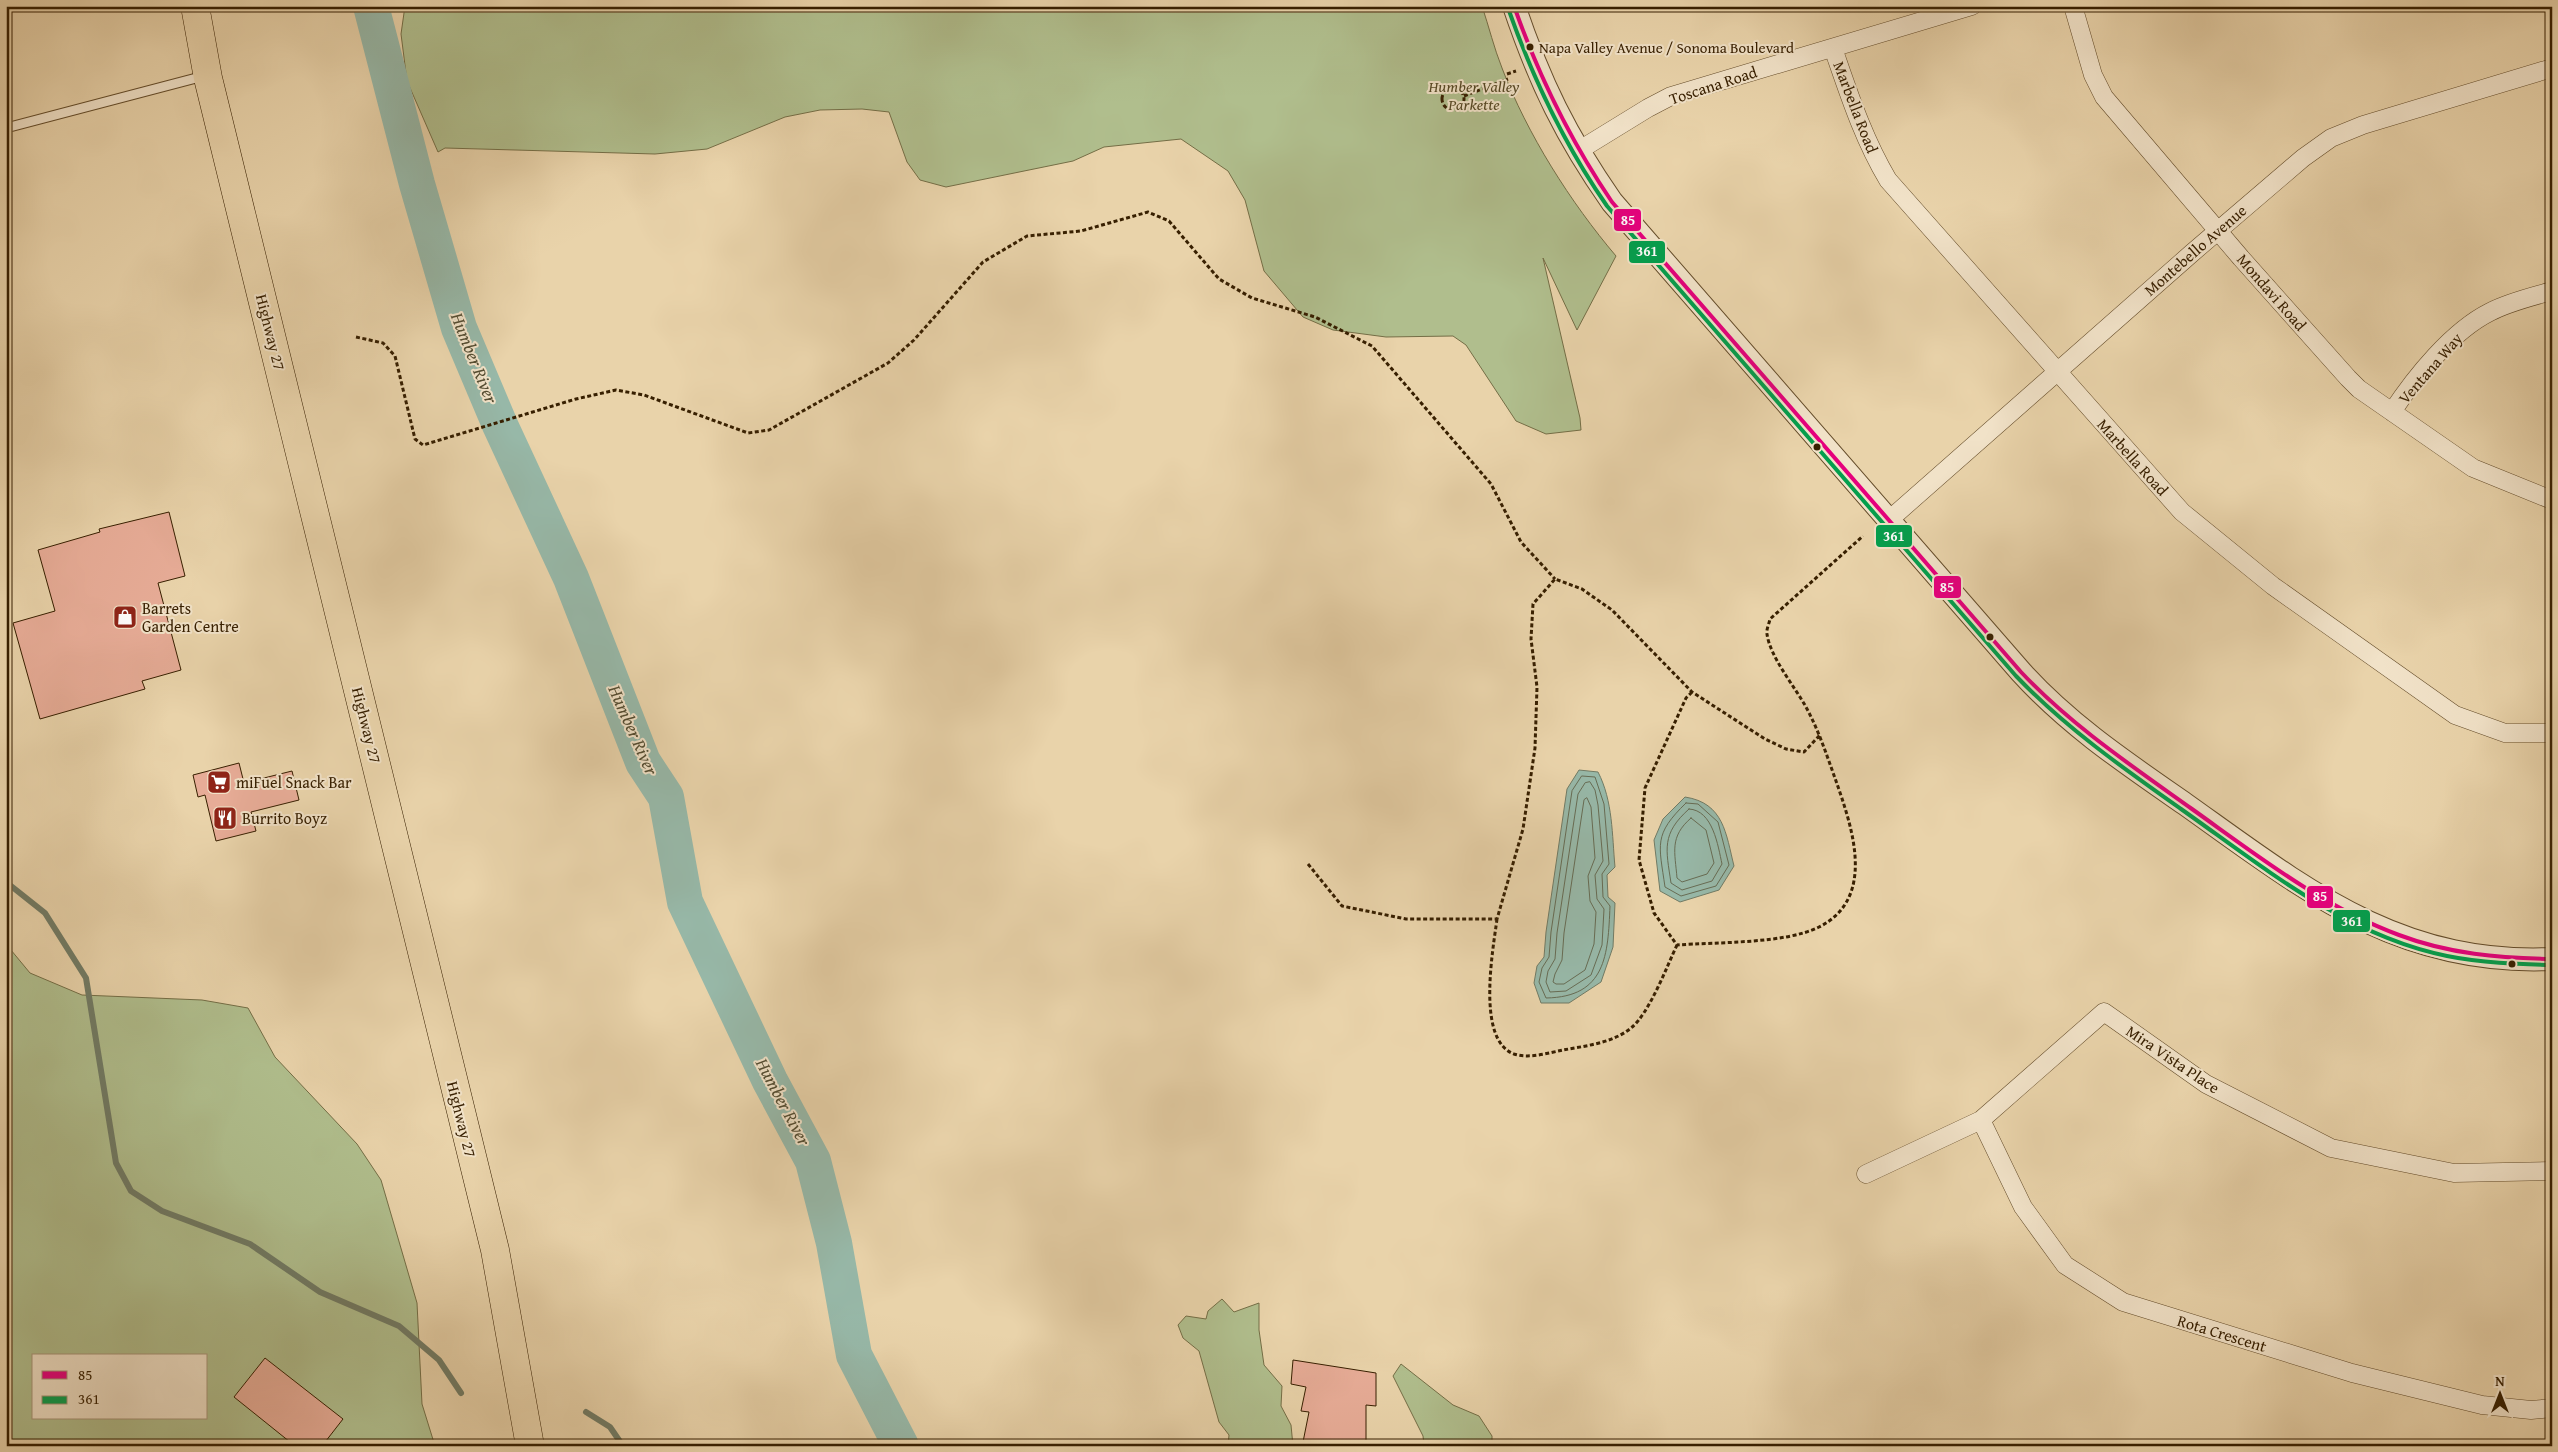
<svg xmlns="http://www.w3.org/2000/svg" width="2558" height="1452" viewBox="0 0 2558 1452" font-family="'Gentium Book Plus',serif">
<rect width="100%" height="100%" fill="#e9d3aa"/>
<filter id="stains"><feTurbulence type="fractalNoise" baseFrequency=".004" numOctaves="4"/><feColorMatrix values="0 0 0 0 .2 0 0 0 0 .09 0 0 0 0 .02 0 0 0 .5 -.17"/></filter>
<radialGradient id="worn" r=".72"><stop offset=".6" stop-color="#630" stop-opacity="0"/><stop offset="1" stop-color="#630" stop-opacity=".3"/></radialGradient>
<path fill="#b0be8d" stroke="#746e46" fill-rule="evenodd" d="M405 6H1482C1489 27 1494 48 1502 68 1527 134 1571 203 1616 256L1577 330 1543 258 1580 418 1581 430 1546 434 1516 421 1466 345 1453 336 1386 337 1333 330 1303 317 1264 271 1245 200 1228 171 1181 139 1104 147 1073 161 946 187 920 180 907 162 889 112 862 109 820 110 785 117 707 149 655 154 445 148 438 152 407 81 401 34Z
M6 944 30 973 82 995 202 1000 248 1008 275 1057 357 1144 381 1180 417 1303 422 1404 435 1446H15L6 1437ZM34 1356H206V1418H34Z
M1222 1299 1234 1312 1259 1303V1330L1264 1365 1282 1386 1281 1406 1291 1425 1293 1446H1228L1229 1435 1219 1422 1199 1351 1183 1338 1178 1325 1186 1316 1206 1319 1208 1311Z
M1401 1364 1453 1405 1479 1416 1492 1436V1446H1424L1423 1436 1393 1376Z"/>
<path fill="#97b8a8" stroke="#717b65" d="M1579 770 1598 772C1613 801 1612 835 1615 867L1607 875 1608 897 1615 903 1613 947 1601 982 1569 1003H1541L1534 983 1537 966 1544 957 1546 932 1567 789Z
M1685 797C1724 803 1726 834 1734 866L1719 890 1680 902 1660 891 1654 840 1663 819Z"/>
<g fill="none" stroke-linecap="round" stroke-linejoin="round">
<path stroke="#676c54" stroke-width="1" d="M1582 776 1595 777 1604 804 1609 864 1602 874 1603 897 1610 906C1608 955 1606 997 1546 998L1539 982 1542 968 1549 957 1551 932 1572 791Z
M1590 782 1595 790 1598 805 1603 861 1595 875 1597 899 1604 909 1602 945 1591 975 1566 991 1550 992 1546 982 1548 971 1555 959 1557 933 1578 794 1585 783Z
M1587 798 1591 807 1595 858 1588 876 1590 901 1596 912 1594 944 1585 970 1564 984H1556L1553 982 1555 974 1562 960 1564 933 1584 800Z
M1686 803 1698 804 1718 822 1729 865 1716 886 1681 896 1665 887C1659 844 1653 835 1686 803Z
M1689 809C1713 810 1718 846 1722 864L1712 881 1682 890 1671 883C1666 849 1661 834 1689 809Z
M1691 818 1706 830 1714 863 1707 874 1682 882 1677 878C1675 852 1669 837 1691 818Z"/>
<path stroke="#717b65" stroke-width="6" d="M6 882 45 913 86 978 116 1163 131 1191 162 1211 250 1244 320 1292 399 1326 439 1360 461 1393
M586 1412 610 1427 623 1446"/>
<path stroke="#97b8a8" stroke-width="36" d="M371 6 417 184 459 328 500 425 571 578 643 762 666 797 685 902 770 1081 813 1161 834 1243 854 1355 901 1446"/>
</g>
<path fill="#e7ac97" stroke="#371f00" d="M169 512 185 576 158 583 181 670 142 681 145 689 40 719 13 623 55 611 38 550 100 532 99 529Z
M239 763 244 783 292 771 299 800 251 812 256 831 216 841 205 795 198 797 193 775Z
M265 1358 343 1419 322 1446H295L234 1397Z
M1293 1360 1376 1373V1406L1366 1405V1446H1322L1303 1442 1309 1412 1301 1411 1306 1387 1291 1384Z"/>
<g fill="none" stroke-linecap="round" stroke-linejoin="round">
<g stroke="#644c2a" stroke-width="11">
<path id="service" d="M6 128 204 76"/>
</g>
<g stroke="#644c2a" stroke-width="19">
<path id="minor" d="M2073 6 2093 75 2104 97 2241 258 2348 378 2359 389 2473 468 2552 500
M1833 48C1849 94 1863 138 1888 180L2182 512 2273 586 2455 715 2505 733H2552
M1578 151 1648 108 1671 96 1972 6
M2392 412C2415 377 2452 331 2490 312 2509 302 2531 297 2552 291
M1889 520 2192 253 2303 158 2331 138 2363 125 2552 68
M1981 1120 2023 1207 2065 1265 2123 1302 2352 1373 2482 1405 2531 1410 2552 1408
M1866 1174 1981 1120 2104 1012 2206 1084 2331 1148 2454 1173 2552 1171"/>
</g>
<g stroke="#644c2a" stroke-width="24">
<path id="tertiary" d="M1514 6C1540 83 1566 136 1612 202L2021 672C2069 725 2126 763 2185 804 2303 888 2398 966 2552 959"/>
</g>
<g stroke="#371f00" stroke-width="29">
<path id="primary" d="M195 6 208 78 495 1250 530 1446"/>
</g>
<path stroke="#371f00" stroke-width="3" stroke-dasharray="4 2.5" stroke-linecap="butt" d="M1507 74 1516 71
M1442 99a11 11 0 1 1 22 0a11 11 0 1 1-22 0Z
M1464 96 1508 79
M356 337 383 343 395 356 415 439 423 445 576 399 616 390 644 395 748 433 769 430 888 363 914 340 983 262 1027 236 1081 231 1148 212 1169 221 1219 279 1252 298 1315 317 1372 346 1491 484 1521 542 1555 579
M1692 692 1686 698 1645 788 1639 860 1654 913 1677 945C1716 942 1785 944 1819 927 1877 898 1852 827 1836 781 1827 756 1819 731 1806 707 1795 687 1770 657 1767 634 1766 630 1769 624 1770 619L1863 536
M1308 864 1342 906 1406 919H1497L1523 829 1535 748 1537 687 1531 639 1533 604 1555 579 1582 589 1612 610 1692 692 1765 739 1786 749 1804 752 1820 735
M1497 919C1493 950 1476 1040 1514 1054 1529 1059 1548 1053 1563 1050 1585 1046 1613 1043 1631 1028 1649 1014 1667 966 1677 945"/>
<use href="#service" stroke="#f1e2c8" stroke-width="9"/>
<use href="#minor" stroke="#f1e2c8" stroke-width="18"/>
<use href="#tertiary" stroke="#f1e2c8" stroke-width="22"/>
<use href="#primary" stroke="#e9d3aa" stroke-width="28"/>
<g stroke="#f1e2c8" stroke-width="8">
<path id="bus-1" d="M1514 6C1539 77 1570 140 1612 202L2021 672C2072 726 2132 766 2192 809 2258 856 2323 907 2399 935 2449 954 2499 958 2552 959"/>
</g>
<g stroke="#f1e2c8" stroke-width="8">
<path id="bus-2" d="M1508 8C1533 79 1564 144 1607 206L2016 676C2066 728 2123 768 2181 809 2262 866 2346 936 2447 956 2482 963 2516 964 2552 965"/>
</g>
<use href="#bus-1" stroke="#e5007d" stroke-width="4"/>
<use href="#bus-2" stroke="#039f4d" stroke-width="4"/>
</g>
<defs>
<g id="shop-square" transform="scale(1.25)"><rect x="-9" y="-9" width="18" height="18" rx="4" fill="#8f2418" stroke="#f1e2c8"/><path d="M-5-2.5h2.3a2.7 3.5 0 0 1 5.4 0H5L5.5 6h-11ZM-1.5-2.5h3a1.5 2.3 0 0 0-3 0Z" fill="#fff"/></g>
<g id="supermarket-square" transform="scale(1.25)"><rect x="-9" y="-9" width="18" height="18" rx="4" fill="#8f2418" stroke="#f1e2c8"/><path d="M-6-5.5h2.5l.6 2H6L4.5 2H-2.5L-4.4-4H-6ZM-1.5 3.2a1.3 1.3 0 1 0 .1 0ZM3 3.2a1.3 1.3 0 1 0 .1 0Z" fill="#fff"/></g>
<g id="restaurant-square" transform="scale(1.25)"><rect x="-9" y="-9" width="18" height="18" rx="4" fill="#8f2418" stroke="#f1e2c8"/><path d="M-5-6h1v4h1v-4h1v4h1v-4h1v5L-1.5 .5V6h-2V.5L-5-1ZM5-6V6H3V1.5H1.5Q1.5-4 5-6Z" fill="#fff"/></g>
</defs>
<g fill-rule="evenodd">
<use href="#shop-square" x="125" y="617"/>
<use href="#supermarket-square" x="219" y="782"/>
<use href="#restaurant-square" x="225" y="818"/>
</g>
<g fill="#371f00" stroke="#f1e2c8" stroke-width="2">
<circle cx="1530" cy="47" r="4.5"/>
<circle cx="1817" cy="447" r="4.5"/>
<circle cx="1990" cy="637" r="4.5"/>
<circle cx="2512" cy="964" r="4.5"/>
</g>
<g text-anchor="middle" stroke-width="4" stroke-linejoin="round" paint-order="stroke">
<g font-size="15" fill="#371f00" stroke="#f1e2c8" text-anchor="start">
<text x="1539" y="53">Napa Valley Avenue / Sonoma Boulevard</text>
</g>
<g font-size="16" fill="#371f00" stroke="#f1e2c8">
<text transform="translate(1713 85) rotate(-18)" y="6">Toscana Road</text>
<text transform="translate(1856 107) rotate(69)" y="6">Marbella Road</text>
<text transform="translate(2195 250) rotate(-41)" y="6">Montebello Avenue</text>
<text transform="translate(2272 292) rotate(49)" y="6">Mondavi Road</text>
<text transform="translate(271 332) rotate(76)" y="6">Highway 27</text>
<text transform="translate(2430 368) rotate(-49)" y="6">Ventana Way</text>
<text transform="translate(2133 457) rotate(48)" y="6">Marbella Road</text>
<text transform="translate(367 725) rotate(76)" y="6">Highway 27</text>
<text transform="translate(2173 1059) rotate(34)" y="6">Mira Vista Place</text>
<text transform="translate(462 1119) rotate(76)" y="6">Highway 27</text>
<text transform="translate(2222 1333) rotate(17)" y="6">Rota Crescent</text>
</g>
<g font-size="16" font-style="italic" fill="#554723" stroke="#f1e2c8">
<text x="1474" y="92">Humber Valley<tspan x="1474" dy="18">Parkette</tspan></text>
</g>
<g font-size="16" fill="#371f00" stroke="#f1e2c8" text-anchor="start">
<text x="142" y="614">Barrets<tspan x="142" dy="18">Garden Centre</tspan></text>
<text x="236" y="788">miFuel Snack Bar</text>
<text x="242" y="824">Burrito Boyz</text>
</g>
<g font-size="18" font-style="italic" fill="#544d32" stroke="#f1e2c8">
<text transform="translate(474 358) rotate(68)" y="6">Humber River</text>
<text transform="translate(633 730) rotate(66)" y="6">Humber River</text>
<text transform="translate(783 1102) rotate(62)" y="6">Humber River</text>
</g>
</g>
<g stroke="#f1e2c8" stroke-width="2">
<rect x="1613" y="208" width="29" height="24" rx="5" fill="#e5007d"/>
<rect x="1628" y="240" width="38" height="24" rx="5" fill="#039f4d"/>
<rect x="1875" y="524" width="38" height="24" rx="5" fill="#039f4d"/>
<rect x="1933" y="575" width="29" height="24" rx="5" fill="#e5007d"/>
<rect x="2306" y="885" width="28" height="24" rx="5" fill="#e5007d"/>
<rect x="2332" y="909" width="39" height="24" rx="5" fill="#039f4d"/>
</g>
<g font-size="14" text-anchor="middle" font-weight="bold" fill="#fff">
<text x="1628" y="225">85</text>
<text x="1647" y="256">361</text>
<text x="1894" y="541">361</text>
<text x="1947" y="592">85</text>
<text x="2320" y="901">85</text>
<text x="2352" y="926">361</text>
</g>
<rect width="2558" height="1452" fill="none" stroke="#e9d3aa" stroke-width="25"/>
<rect x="8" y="8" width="2543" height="1437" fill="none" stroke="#371f00" stroke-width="2.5"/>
<rect x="12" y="12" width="2533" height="1427" fill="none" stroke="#371f00"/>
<rect x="32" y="1354" width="175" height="65" fill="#f1e2c8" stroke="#a79478"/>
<rect x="42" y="1371" width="25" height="8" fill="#e5007d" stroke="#a79478"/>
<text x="78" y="1380" font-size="15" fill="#371f00">85</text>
<rect x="42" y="1396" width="25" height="8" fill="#039f4d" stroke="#a79478"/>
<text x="78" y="1404" font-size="15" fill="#371f00">361</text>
<g transform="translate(2500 1394)" stroke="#f1e2c8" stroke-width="4" paint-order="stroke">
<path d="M0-4L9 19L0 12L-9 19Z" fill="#371f00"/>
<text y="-8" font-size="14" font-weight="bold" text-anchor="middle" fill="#371f00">N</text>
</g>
<rect width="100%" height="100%" filter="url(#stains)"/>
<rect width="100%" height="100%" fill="url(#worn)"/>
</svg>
